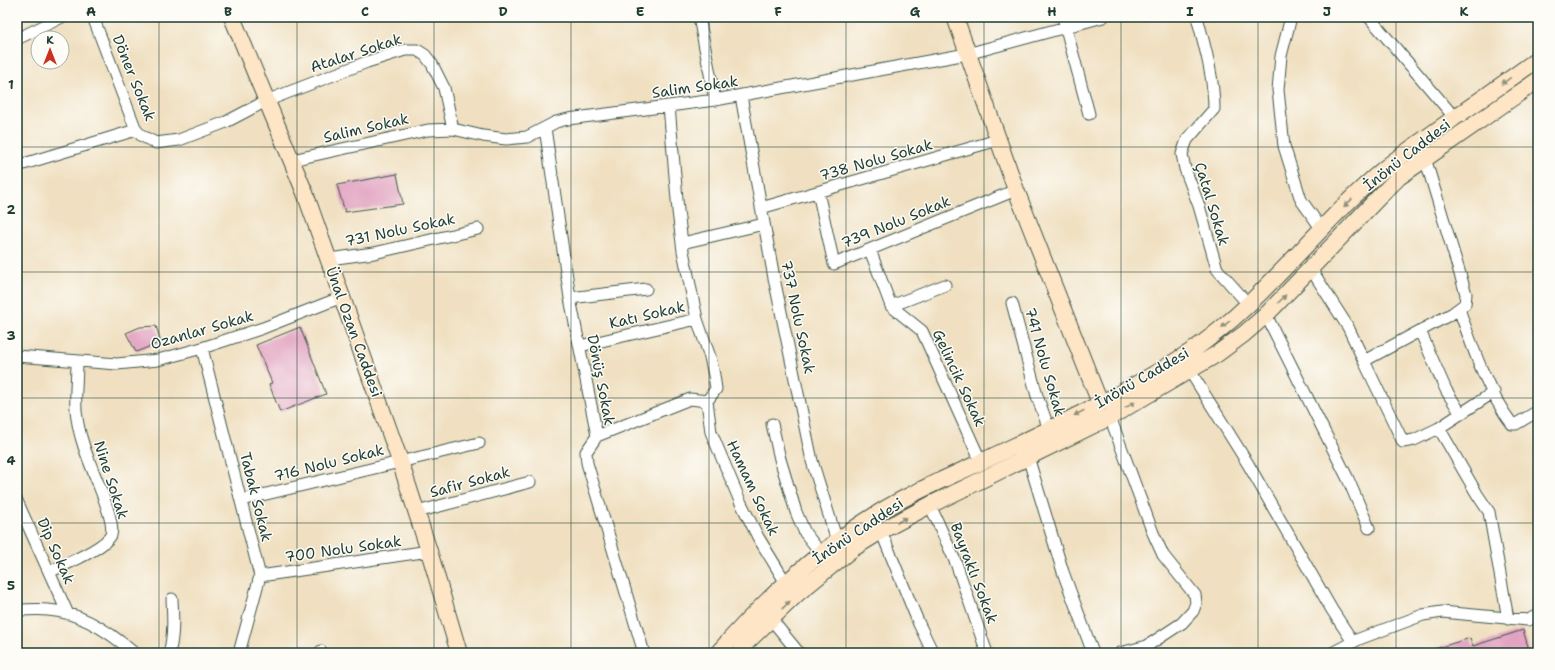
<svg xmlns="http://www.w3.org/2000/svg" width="1555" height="670" viewBox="0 0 1555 670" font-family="'Shantell Sans',sans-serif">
<rect width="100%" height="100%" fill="#fdfcf7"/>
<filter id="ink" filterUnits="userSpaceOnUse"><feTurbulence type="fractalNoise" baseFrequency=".025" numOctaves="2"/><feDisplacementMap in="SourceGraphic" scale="8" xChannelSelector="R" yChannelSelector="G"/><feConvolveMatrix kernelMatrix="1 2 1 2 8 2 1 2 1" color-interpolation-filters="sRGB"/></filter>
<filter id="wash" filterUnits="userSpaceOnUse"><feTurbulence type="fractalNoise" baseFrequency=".012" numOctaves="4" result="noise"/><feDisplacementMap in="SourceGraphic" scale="16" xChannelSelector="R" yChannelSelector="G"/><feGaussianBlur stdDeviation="0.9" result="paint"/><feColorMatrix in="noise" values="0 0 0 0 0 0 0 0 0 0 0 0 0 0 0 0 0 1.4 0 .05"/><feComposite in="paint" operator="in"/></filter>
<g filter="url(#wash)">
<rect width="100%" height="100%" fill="#f0e0c1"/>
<g id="blocks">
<path fill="#e1a1c0" d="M397 174 403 204 345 212 337 185Z
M156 326 161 342 136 352 126 333 140 327Z
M300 327 326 394 280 412 269 384 272 383 256 345Z
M1523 630 1530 653H1429L1428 651 1470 638 1473 646Z"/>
</g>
</g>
<g filter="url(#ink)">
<use href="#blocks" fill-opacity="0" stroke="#3e5549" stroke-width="1"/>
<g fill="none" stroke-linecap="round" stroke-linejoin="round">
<g stroke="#3e5549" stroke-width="13">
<path id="street" d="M93 17 136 130 142 136 156 143 179 140 226 122 266 101 367 62 405 50H417L425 55 432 64 444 88 453 129
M699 17 715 100
M1063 17 1089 114
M1197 17C1205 47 1214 78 1214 109L1187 140 1182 154 1185 169 1199 206 1217 269 1248 304
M1291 17 1281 56 1278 90 1284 146 1301 200 1321 228
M1369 17 1455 118
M17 39 62 17
M741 96 774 278 812 461 837 541
M669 106 678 211 683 251 697 319 710 357 714 375 716 389 707 401
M545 128 570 298 597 436 586 452 587 463 644 653
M1425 158 1466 294 1465 304 1453 313 1364 361 1403 442 1414 440 1439 428 1477 494 1489 512 1508 619
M292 160 428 130 453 129 483 136 506 139 527 137 556 122 568 119 715 100 967 54 1103 17
M17 166 136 130
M818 192 834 264 1016 190
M761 208 998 140
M682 243 764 224
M870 250 891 306 922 331 981 462
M329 259 374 253 478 229
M1311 269 1348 327 1364 361
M570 298 646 289
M1012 303 1037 396 1049 429
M891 306 945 285
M1459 309C1472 346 1488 393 1512 424H1516L1538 411
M1266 315 1348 479 1369 528
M1420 331 1446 390 1461 414
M580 346 697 319
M202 348 260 576 239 653
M17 356 117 364 158 360 202 348 263 328 342 297
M1190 371 1248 464 1332 610 1353 642
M707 401 711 432 740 501 758 537 786 583
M1110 417 1153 533 1163 555 1195 595 1196 603 1193 611 1182 623 1147 646 1120 653
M772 424 780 459 796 512 805 533 821 553
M1439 428 1494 392
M597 436 690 399 707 401
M1028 457 1063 572 1093 653
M241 500 479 443
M17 501 68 614
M930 505 956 563 987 653
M417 512 530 482
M881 531 919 624 933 653
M49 572C62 566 105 548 111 535 115 524 102 494 98 483 88 459 78 435 76 410 75 394 77 377 77 361
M260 576 429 551
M17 610C27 610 38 609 48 610 81 612 110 632 134 653
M771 619 799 653
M321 651 322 653
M169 653C174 636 173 617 172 599
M1332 653 1359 639 1423 615 1442 612 1528 620 1538 615"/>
</g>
<g stroke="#3e5549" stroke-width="18">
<path id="secondary" d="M232 17 305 193 400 461 429 551 459 653
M955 17 1016 190 1100 403
M718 653C765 599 818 550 880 512 912 492 947 478 981 462 1052 428 1124 395 1190 352 1264 302 1316 226 1384 169 1406 151 1431 135 1454 118 1482 99 1510 79 1538 59
M740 653 747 642 798 593 852 549 881 531 930 505 1110 417 1217 354 1244 334 1266 315 1378 198 1399 177 1538 80"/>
</g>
<use href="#street" stroke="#fff" stroke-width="11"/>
<use href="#secondary" stroke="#fde5c5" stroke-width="16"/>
</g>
<defs><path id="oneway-solid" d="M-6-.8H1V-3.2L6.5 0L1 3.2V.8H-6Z"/></defs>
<g fill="#8e917c">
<use href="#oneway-solid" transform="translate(1506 81) rotate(144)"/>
<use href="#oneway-solid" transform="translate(1348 203) rotate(137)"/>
<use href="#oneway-solid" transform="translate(1282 299) rotate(-46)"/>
<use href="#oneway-solid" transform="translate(1226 324) rotate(141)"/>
<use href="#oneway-solid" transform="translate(1130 405) rotate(-30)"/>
<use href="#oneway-solid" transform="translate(1079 413) rotate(153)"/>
<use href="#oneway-solid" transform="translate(902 520) rotate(-28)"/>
<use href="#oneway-solid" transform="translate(786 605) rotate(-44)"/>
</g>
</g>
<path fill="none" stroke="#1f3d34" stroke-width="1" stroke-opacity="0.55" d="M159 17V653M297 17V653M434 17V653M571 17V653M709 17V653M846 17V653M984 17V653M1121 17V653M1258 17V653M1396 17V653M17 147H1538M17 272H1538M17 398H1538M17 523H1538"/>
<g text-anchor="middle" stroke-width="3" stroke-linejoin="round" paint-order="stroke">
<g font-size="15" fill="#1f3d34" stroke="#fdfcf7">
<text transform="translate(356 53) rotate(-18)" y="5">Atalar Sokak</text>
<text transform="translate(134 78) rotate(68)" y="5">Döner Sokak</text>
<text transform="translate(695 87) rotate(-8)" y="5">Salim Sokak</text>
<text transform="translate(366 128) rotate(-13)" y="5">Salim Sokak</text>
<text transform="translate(1407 155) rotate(-38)" y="5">İnönü Caddesi</text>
<text transform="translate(876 160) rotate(-16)" y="5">738 Nolu Sokak</text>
<text transform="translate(1212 204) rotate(73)" y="5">Çatal Sokak</text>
<text transform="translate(896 222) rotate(-22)" y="5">739 Nolu Sokak</text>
<text transform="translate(400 230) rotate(-12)" y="5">731 Nolu Sokak</text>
<text transform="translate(647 315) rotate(-13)" y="5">Katı Sokak</text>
<text transform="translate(798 317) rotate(78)" y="5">737 Nolu Sokak</text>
<text transform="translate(202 330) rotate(-16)" y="5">Ozanlar Sokak</text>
<text transform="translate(354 332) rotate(70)" y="5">Ünal Ozan Caddesi</text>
<text transform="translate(1045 362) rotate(74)" y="5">741 Nolu Sokak</text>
<text transform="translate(959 378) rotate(65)" y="5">Gelincik Sokak</text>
<text transform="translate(1142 378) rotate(-30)" y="5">İnönü Caddesi</text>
<text transform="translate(601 380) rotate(79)" y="5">Dönüş Sokak</text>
<text transform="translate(329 463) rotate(-14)" y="5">716 Nolu Sokak</text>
<text transform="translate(111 480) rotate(72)" y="5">Nine Sokak</text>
<text transform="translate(470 482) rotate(-15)" y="5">Safir Sokak</text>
<text transform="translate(753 488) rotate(65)" y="5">Hamam Sokak</text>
<text transform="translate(256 497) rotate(76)" y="5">Tabak Sokak</text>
<text transform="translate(858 531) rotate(-34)" y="5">İnönü Caddesi</text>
<text transform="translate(343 549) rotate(-8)" y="5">700 Nolu Sokak</text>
<text transform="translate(56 551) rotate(66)" y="5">Dip Sokak</text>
<text transform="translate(974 573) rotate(69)" y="5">Bayraklı Sokak</text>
</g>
</g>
<rect width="1555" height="670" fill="none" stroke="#fdfcf7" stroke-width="44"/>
<g transform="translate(50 50)"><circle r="19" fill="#fdfcf7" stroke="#a4b0a9"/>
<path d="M0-3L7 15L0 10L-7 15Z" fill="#c8321e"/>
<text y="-6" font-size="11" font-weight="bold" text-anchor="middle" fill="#1f3d34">K</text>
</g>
<rect x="22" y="22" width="1511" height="626" fill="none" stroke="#1f3d34" stroke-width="1.5"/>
<g font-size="13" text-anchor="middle" font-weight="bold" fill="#1f3d34">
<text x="91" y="16">A</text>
<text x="228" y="16">B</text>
<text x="365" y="16">C</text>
<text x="503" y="16">D</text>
<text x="640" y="16">E</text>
<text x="778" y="16">F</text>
<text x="915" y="16">G</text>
<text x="1052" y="16">H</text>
<text x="1190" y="16">I</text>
<text x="1327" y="16">J</text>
<text x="1464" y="16">K</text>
<text x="11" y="89">1</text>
<text x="11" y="214">2</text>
<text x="11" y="340">3</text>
<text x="11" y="465">4</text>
<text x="11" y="590">5</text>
</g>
</svg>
